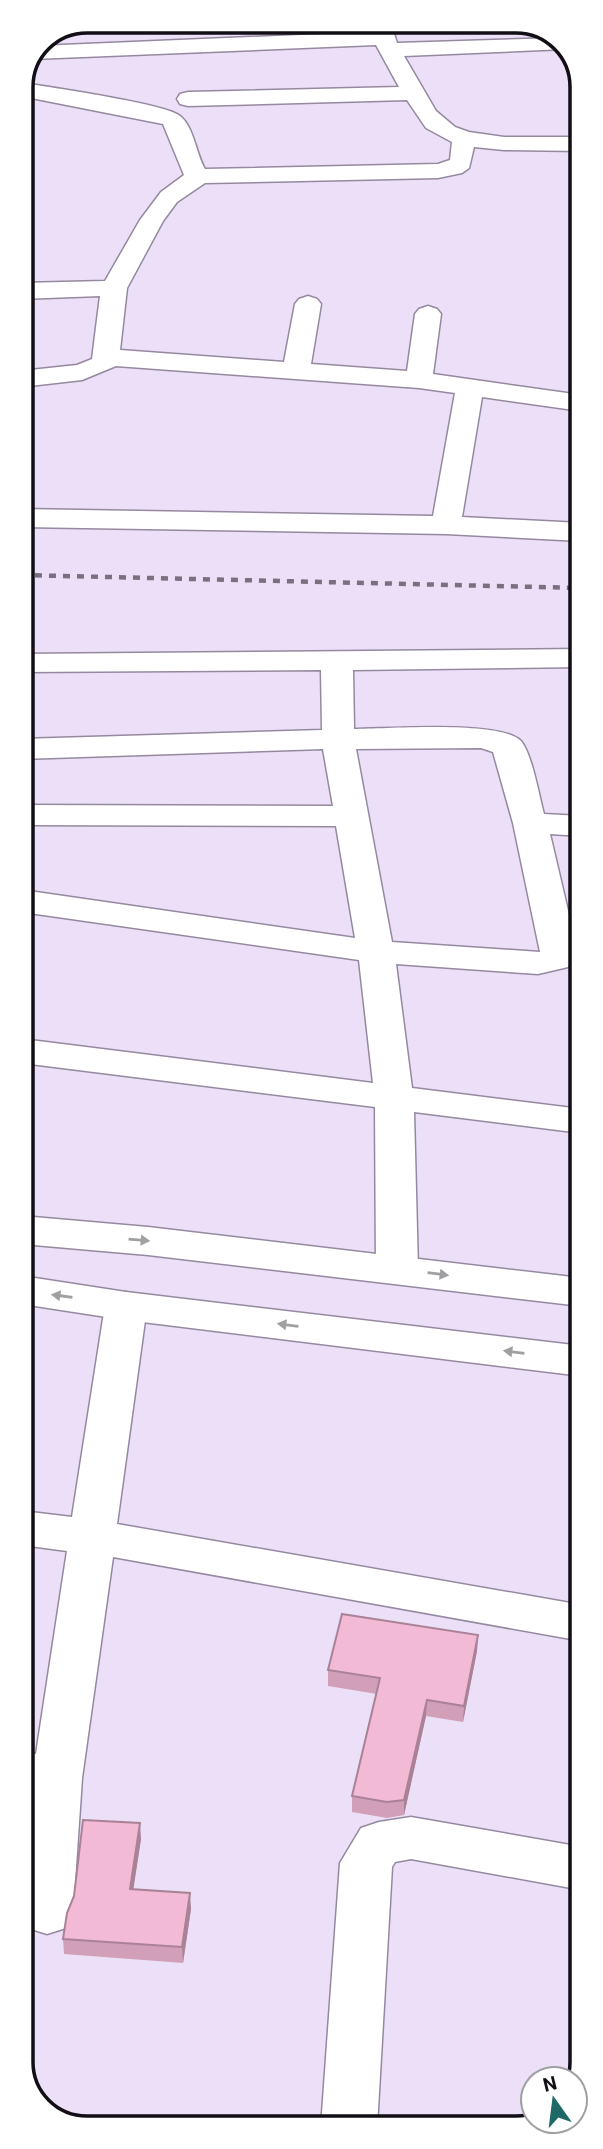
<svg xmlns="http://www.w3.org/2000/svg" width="603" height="2149" viewBox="0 0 603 2149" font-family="Roboto,sans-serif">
<rect width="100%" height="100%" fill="#ece0f8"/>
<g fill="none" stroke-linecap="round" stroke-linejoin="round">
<g stroke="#9589a0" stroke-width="3">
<path id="minor" d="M370 21H390L397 43 560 38 566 49 404 56 436 111 455 127 469 132 504 137H581V151L504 150 474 147 469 168 462 173 438 178 205 183 177 202 163 221 127 288 120 350 284 362 295 304 299 299 308 296 317 299 321 304 311 364 407 371 415 314 419 309 428 306 437 309 441 314 433 374 581 395V411L482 397 462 517 581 523V541L446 534 21 527V509L433 516 455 393 419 388 116 366 82 380 21 387V371L77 365 92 359 100 296 21 299V283L105 281 140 220 161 192 184 175 163 124 21 96 23 83C48 87 167 104 180 116 194 127 196 154 205 169L438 164 450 160 452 142 426 128 407 100 188 106 180 104 177 99 180 94 188 92 399 87 376 45 33 59 38 46 371 32Z
M581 649V667L353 670 354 729C386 729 501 720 521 741 532 754 539 796 544 814L581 816V836L550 834 577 949 568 967 538 974 396 964 412 1088 581 1109V1133L414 1112 418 1270 412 1280 397 1284 382 1280 376 1270 375 1107 22 1063V1039L373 1083 359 960 22 912V890L355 938 336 826 22 825 21 805 333 806 323 749 21 759V739L322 730 321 670 21 672V654ZM481 748 493 752 513 823 540 952 392 942 356 749Z
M126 1292 141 1296 147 1306 117 1524 582 1605V1641L113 1557 82 1778 73 1912 66 1928 47 1934 28 1928 22 1915 31 1793 22 1791V1751L36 1754 67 1551 22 1545V1511L72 1517 105 1306 111 1296Z
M411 1817 582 1847V1890L411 1859 395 1862 392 1867 377 2127H321L340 1863 361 1828 379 1822Z"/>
</g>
<g stroke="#9589a0" stroke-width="3">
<path id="major" d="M22 1216 148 1227 581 1278V1306L148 1255 22 1244Z
M22 1276 126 1292 582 1346V1376L126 1320 22 1304Z"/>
</g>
<use href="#minor" fill="#fff" fill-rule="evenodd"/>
<use href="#major" fill="#fff" fill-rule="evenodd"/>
<path stroke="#78707f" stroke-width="4.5" stroke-dasharray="7 7" stroke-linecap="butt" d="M21 575 581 588"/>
</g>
<path fill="#d1a0b8" d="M478 1635 477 1651 463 1722 426 1716 404 1815 387 1818 352 1812V1796L377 1694 328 1686V1670Z
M141 1839 133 1889 191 1909 183 1963 64 1954 63 1939Z"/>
<path fill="#aa8296" d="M478 1635 477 1651 463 1722 464 1706Z
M427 1700 426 1716 404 1815V1800Z
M140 1823 141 1839 131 1905 130 1889Z
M190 1893 191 1909 183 1963 182 1947Z"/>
<path fill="#f3bad6" stroke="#aa8296" stroke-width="2" d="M342 1614 478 1635 464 1706 427 1700 404 1800 387 1802 352 1796 380 1678 328 1670Z
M83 1820 140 1823 130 1889 190 1893 182 1947 63 1939 67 1913 74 1896Z"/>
<defs><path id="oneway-solid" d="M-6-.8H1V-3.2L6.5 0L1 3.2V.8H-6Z" transform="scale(1.75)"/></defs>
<g fill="#a09fa2">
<use href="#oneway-solid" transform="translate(139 1240) rotate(5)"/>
<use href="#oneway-solid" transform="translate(438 1274) rotate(7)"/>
<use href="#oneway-solid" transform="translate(62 1296) rotate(-172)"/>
<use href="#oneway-solid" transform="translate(288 1325) rotate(-173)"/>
<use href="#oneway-solid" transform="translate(514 1352) rotate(-173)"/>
</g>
<path d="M0 0H603V2149H0ZM87 33H516A54 54 0 0 1 570 87V2062A54 54 0 0 1 516 2116H87A54 54 0 0 1 33 2062V87A54 54 0 0 1 87 33Z" fill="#fff" fill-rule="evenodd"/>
<path fill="none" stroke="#120e16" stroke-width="3.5" d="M87 33H516A54 54 0 0 1 570 87V2062A54 54 0 0 1 516 2116H87A54 54 0 0 1 33 2062V87A54 54 0 0 1 87 33Z"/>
<g transform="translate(554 2100) rotate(346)"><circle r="33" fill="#ffffff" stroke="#a09fa2" stroke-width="2"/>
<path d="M0-5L12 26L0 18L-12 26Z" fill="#1d6966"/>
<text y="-10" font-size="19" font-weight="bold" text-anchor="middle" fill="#120e16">N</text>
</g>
</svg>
